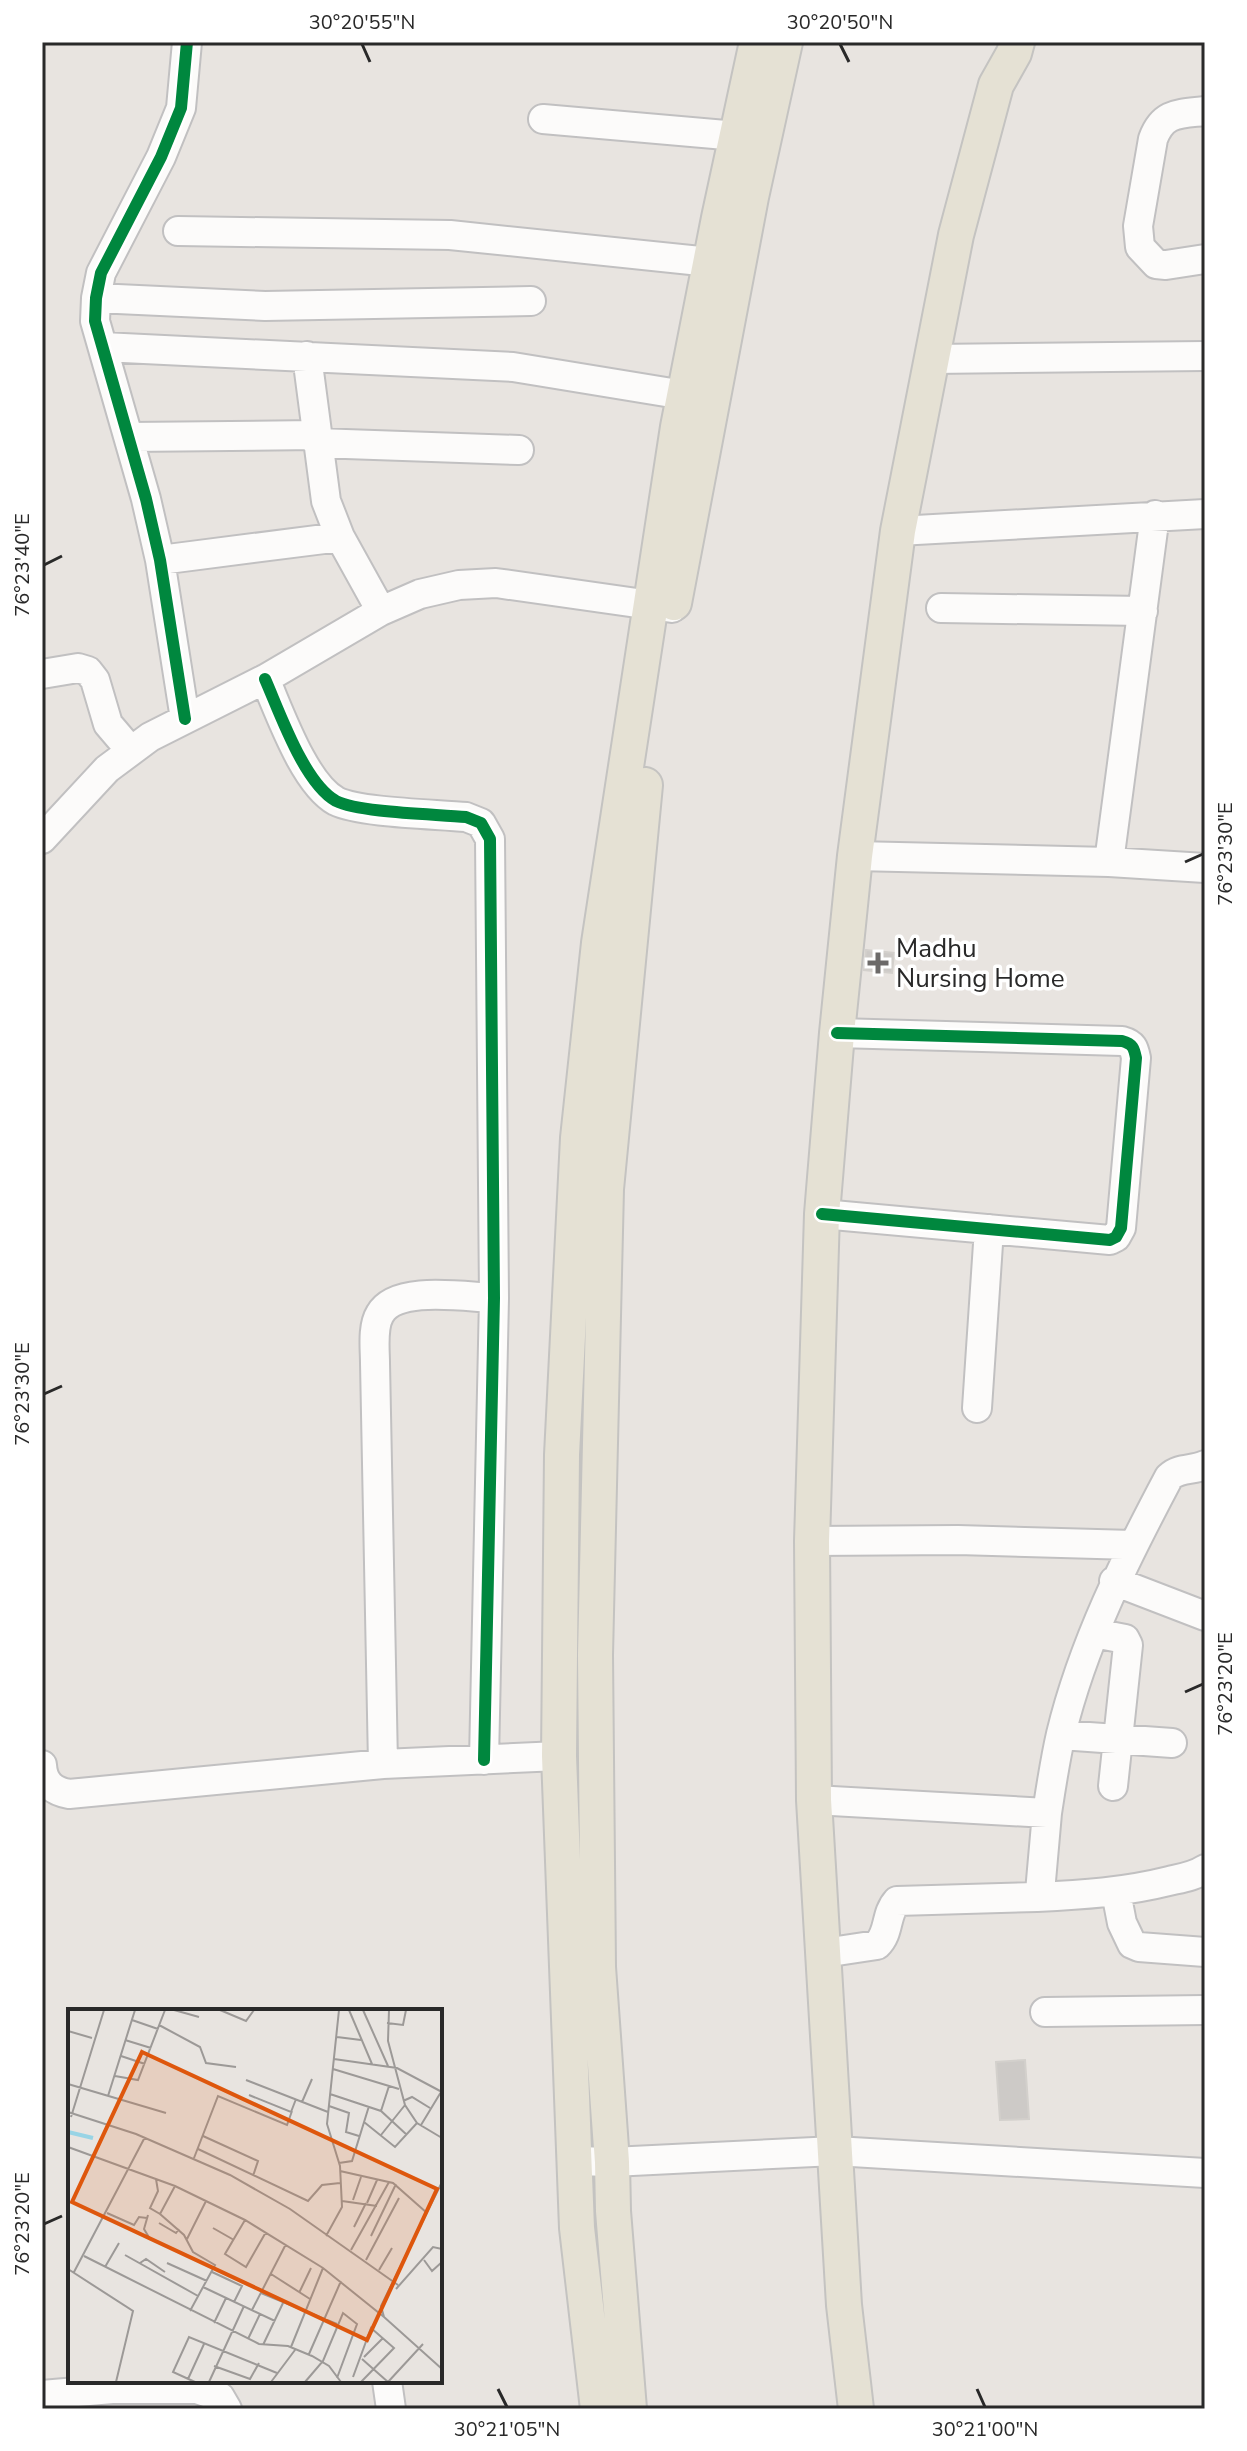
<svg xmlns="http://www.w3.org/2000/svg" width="1247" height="2451" viewBox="0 0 1247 2451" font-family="'Nunito Sans',sans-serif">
<rect width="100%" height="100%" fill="#e8e4e0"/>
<path fill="#cdcac7" stroke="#d3d0cc" stroke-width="2" d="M866 950 894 953 892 973 864 970Z
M1025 2060 1029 2119 1000 2120 996 2062Z"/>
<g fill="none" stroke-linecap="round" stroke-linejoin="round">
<g stroke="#c1c0c1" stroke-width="32">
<path id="minor" d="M1205 111C1179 114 1163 112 1153 139L1138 226 1140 247 1156 264 1166 265 1205 259
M543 119 737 136
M178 231 450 235 710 262
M96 298 265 306 531 301
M103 347 513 367 684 395
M307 356 326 501 340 537 381 611
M932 359 1205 356
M129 437 316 435
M317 443 519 450
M898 531 1205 514
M160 560 340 537
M941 608 1143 611
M42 674 78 668 88 671 95 680 108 724 131 751
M265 679C280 713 304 783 336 801 360 813 436 814 466 817L481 823 490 839 494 1298 484 1760
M185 719 160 560 146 499 95 321 96 298 101 273 161 157 181 108 187 42
M42 839 107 769 150 737 265 679 381 611 420 594 459 585 496 583 672 608
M855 856 1109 862 1205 868
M1109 862 1155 515
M822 1214 1110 1240 1116 1237 1121 1228 1136 1058C1134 1048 1133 1044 1122 1041L837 1033
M977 1408 989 1229
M812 1541 958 1540 1133 1545
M1114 1581 1205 1616
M1094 1633 1125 1639 1128 1645 1113 1786
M1061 1735 1172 1743
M383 1764 375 1363C375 1349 372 1327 380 1314 396 1285 465 1297 494 1298
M42 1765C43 1783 53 1791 69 1794L383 1764 559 1756
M814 1800 1047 1813C1051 1787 1055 1760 1061 1734 1083 1643 1125 1560 1169 1477 1180 1467 1192 1471 1205 1465
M1116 1892 1122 1923 1132 1944 1139 1947 1205 1952
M1037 1897C1082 1895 1125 1892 1169 1881 1182 1878 1195 1876 1205 1869
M824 1953 877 1945C890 1933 885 1914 897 1901L1037 1897 1040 1892 1047 1813
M1045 2012 1205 2010
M575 2161 612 2162 835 2151 1205 2173
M387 2381 391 2409
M42 2395 112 2389H197L220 2397 227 2409"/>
</g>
<g stroke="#c4c3c1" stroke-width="38">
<path id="major" d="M674 603 751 197 785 42
M598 2409 577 2228 559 1756 562 1455 578 1138 599 943 678 427 719 218 757 42
M629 2409 613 2211 612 2162 598 1967 595 1655 606 1189 645 785
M856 2409 844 2305 814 1800 812 1541 822 1214 837 1033 855 856 898 531 956 235 996 85 1014 53 1017 42"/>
</g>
<use href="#minor" stroke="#fcfbfa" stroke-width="28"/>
<use href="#major" stroke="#e5e1d4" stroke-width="34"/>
<g stroke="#fff" stroke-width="17">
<path id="cycleway" d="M265 679C280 713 304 783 336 801 360 813 436 814 466 817L481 823 490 839 494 1298 484 1760
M185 719 160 560 146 499 95 321 96 298 101 273 161 157 181 108 187 42
M822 1214 1110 1240 1116 1237 1121 1228 1136 1058C1134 1048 1133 1044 1122 1041L837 1033"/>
</g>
<use href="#cycleway" stroke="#00873e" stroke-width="12"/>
</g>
<path fill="none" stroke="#292929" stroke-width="3" d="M362 44 370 62M840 44 849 62M44 565 62 556M1185 862 1203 854M44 1394 62 1386M1185 1692 1203 1684M44 2224 62 2216M498 2389 507 2407M977 2389 985 2407"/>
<path fill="#6c6a69" stroke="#fff" stroke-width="3" d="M874 951h8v8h8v8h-8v8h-8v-8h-8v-8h8z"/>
<g text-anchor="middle" stroke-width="7" stroke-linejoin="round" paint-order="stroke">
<g font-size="26" fill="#292929" stroke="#fff" text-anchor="start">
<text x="896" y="957">Madhu<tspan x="896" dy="30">Nursing Home</tspan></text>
</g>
</g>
<g transform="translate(68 2009)">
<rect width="374" height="374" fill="#e8e4e0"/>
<path fill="none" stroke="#98d4e5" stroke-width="4" d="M0 123 25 129"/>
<path fill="none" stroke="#9c9997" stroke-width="2" d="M106 1 131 8M152 1 178 12 186 1M281 1 304 55M295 1 320 57M321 1 320 32 337 96 349 114 374 129M64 11 90 20M319 14 335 16 338 1M91 16 132 38 138 54 168 58M0 22 24 29M269 28 293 31M57 31 83 39M53 47 77 55M266 50 329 59 374 83M265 60 331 80M47 67 70 71 97 1M178 71 260 103M0 75 98 104M262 85 313 102 339 126M181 86 223 103 228 90M40 87 67 1M335 92 344 88 362 99M234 93 244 70M261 97 281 104 278 123 291 127M313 102 321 77M0 103 68 125 162 166 222 200 330 276M3 108 36 1M296 113 327 138 349 114M353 116 373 83M313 126 337 96M135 127 190 152 185 167M0 138 107 177 177 211 255 259 316 308M130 140 240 192 254 176 272 174M126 149 150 87 219 116 224 102M271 154 284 152 301 97M272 162 325 174 359 204M88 170 90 182 82 199 92 205M374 173 313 297 316 308 374 360M107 177 92 205 116 226 125 243 147 256 122 302M285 191 293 168M274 192 309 197M299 194 309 171M39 204 66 216 71 208 79 209M80 206 76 220 82 230M177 211 157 245 178 258 198 223M91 214 108 224 111 220M286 218 298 194M145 219 166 231M258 227 274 198 272 157 259 115 271 1M303 227 328 175M119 230 138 192M283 241 321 173M57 246 130 287M16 247 191 335 220 337 244 347 261 357 273 373M298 251 331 189M356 251 364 262 374 253M72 254 78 250 97 263M99 254 139 272M37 258 51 234M0 260 65 302 48 373M311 261 324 239M6 263 77 128M144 263 174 277 166 293M203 265 242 290M135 278 207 312M328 280 365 238 374 240M193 284 269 315M231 284 243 259M184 301 218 235M146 314 158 289M180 330 192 305M195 336 215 294M223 338 255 259M241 345 273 272M296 348 315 329M294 350 320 373M146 357 182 370 191 354M285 368 303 319 326 339 293 373M120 370 136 335M127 373 105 363 121 328 209 364M141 373 176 297M203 373 227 341M237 373 255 352 275 304 289 315 269 369M320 373 355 335"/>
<path fill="#de570d" fill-opacity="0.15" stroke="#de570d" stroke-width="4" d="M74 43 369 180 299 331 4 193Z"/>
<rect width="374" height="374" fill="none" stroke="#292929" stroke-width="4"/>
</g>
<rect width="1247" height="2451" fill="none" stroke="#ffffff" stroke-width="88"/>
<rect x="44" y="44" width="1159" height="2363" fill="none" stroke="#292929" stroke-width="3"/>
<g font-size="20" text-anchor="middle" fill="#292929">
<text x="362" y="29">30°20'55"N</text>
<text x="840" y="29">30°20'50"N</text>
<text transform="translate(22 565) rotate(-90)" y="7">76°23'40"E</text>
<text transform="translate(1225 854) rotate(-90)" y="7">76°23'30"E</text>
<text transform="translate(22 1394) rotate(-90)" y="7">76°23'30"E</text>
<text transform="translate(1225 1684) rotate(-90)" y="7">76°23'20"E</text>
<text transform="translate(22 2224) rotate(-90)" y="7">76°23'20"E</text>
<text x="507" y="2436">30°21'05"N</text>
<text x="985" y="2436">30°21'00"N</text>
</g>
</svg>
